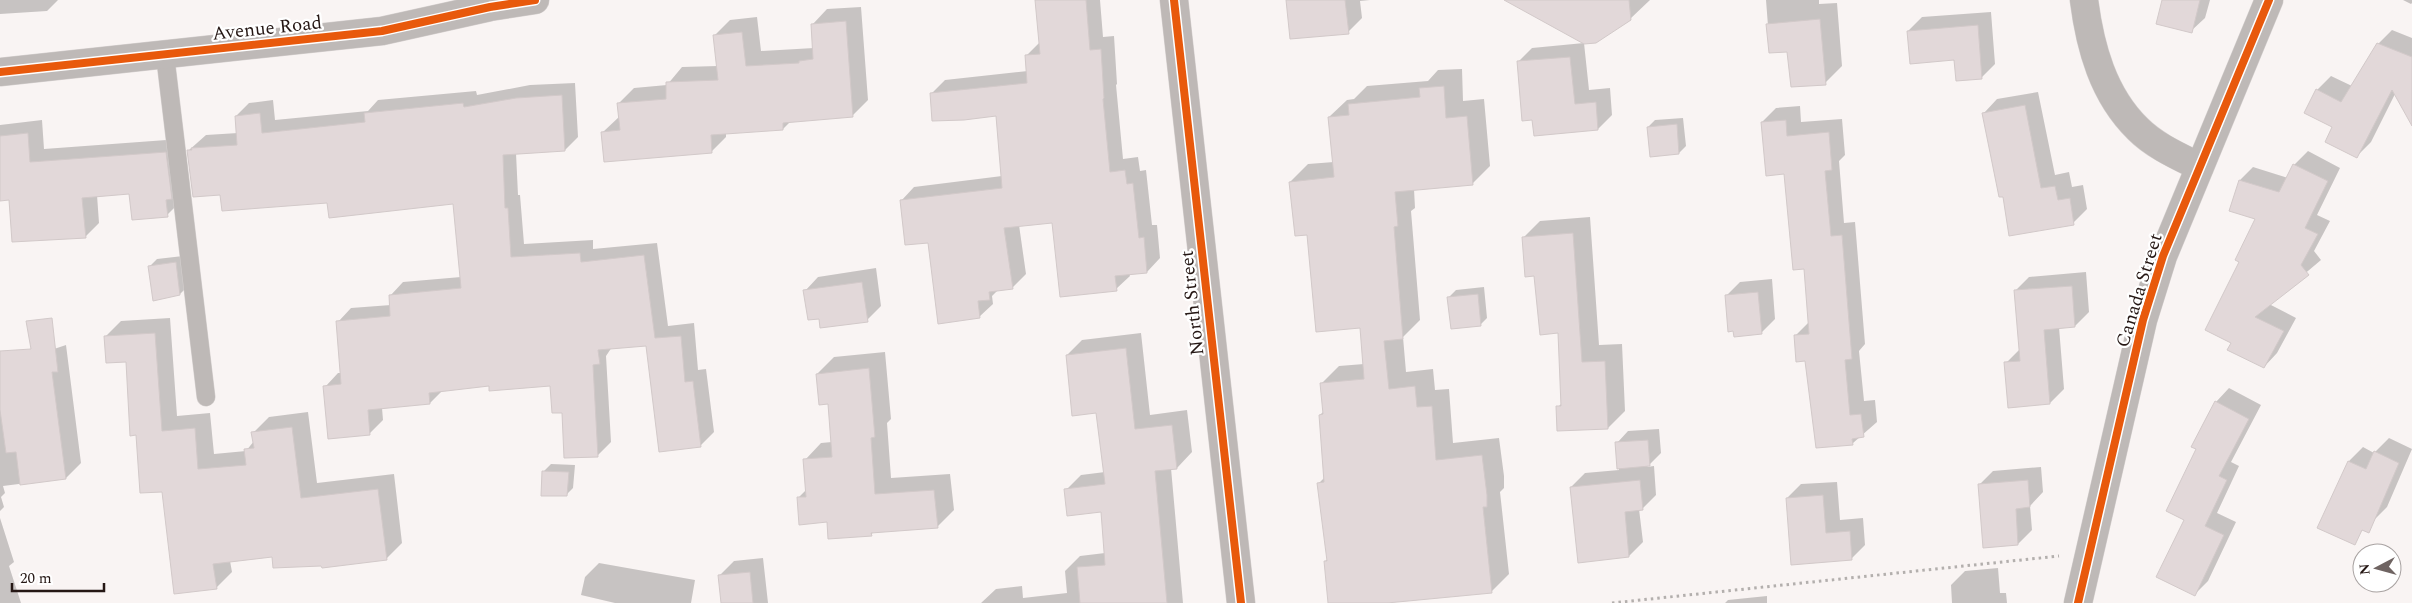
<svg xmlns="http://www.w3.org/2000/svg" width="2412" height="603" viewBox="0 0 2412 603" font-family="Spectral,serif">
<rect width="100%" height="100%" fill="#f9f4f3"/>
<path fill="#0003" d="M0 0H58L47 11 0 14Z
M1037 0H1100L1103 37 1114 36 1117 84 1116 85 1123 159 1138 157 1140 171 1146 170 1152 225H1157L1160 258 1147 272 1129 273 1130 276 1116 289 1053 221 1019 225 1026 274 1012 288 999 289 992 296 993 304 979 317 901 201 914 187 1002 176 997 115 932 93 945 80 1028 71 1026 56 1040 42Z
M1287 0H1370L1360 1 1362 18 1348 32Z
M1506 0H1650L1630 19Z
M1766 0H1819V4L1837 3 1842 66 1825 83 1789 51 1770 52Z
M2164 0H2210L2205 18 2191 31Z
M2403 0H2412V3L2411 4Z
M861 7 868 100 853 115 791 121 783 129 726 133V137L711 152 603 132 620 116 619 103 634 88 667 85 682 67 718 66 714 36 730 20 757 17 761 51 814 48 812 25 827 9Z
M1991 12 1995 64 1981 78 1908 31 1922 17Z
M2392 30 2412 38V106L2395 94 2371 142 2357 156 2334 127 2317 90 2331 76 2352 86 2378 44Z
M1584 43 1589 90 1610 88 1612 115 1598 129 1533 119 1518 62 1532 48Z
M1462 69 1463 101 1484 99 1490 166 1472 184 1414 189 1415 208 1411 211 1420 320 1403 337 1406 372 1433 369 1435 390 1449 389 1453 443 1499 438 1504 476V488L1500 492 1509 574 1491 592 1374 603H1329L1325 561 1328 559 1319 483 1325 477 1320 415 1324 411 1322 383 1339 366 1364 364 1361 326 1308 234 1290 182 1308 164 1334 162 1329 117 1347 100 1354 99 1367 86 1428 81 1438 70Z
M575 83 578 137 565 150 516 153 518 195H520L524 244 593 240V249L657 243 668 326 694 323 698 370 706 369 714 432 700 446 648 344 612 347 606 356 611 442 598 455 563 412 552 384 490 385 443 390 430 403 382 408 383 420 369 434 325 387 338 373H342L338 322 351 308 391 305 390 296 403 282 461 277 455 202H328L222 194 188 151 206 135 238 133 236 116 249 103 273 100 275 120 368 111 378 100 476 91 477 95 530 85Z
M2038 92 2055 175 2069 172 2072 187 2083 185 2087 209 2073 223 2004 196 1984 113 1997 99Z
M1800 106 1801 122 1842 119 1845 155 1839 161 1844 223 1855 222 1865 344 1859 351 1864 401 1875 400 1877 422 1853 443 1795 336 1809 322 1805 268 1786 173 1762 122 1776 108Z
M1683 118 1686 146 1679 153 1648 127 1655 120Z
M42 120 44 149 180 139 181 201 167 215 131 192 97 195 99 223 85 237 10 198 0 199V125Z
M2308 151 2340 168 2317 215 2330 221 2314 251 2321 260 2269 304 2296 318 2277 353 2264 367 2232 343 2241 261 2257 218 2240 180 2253 167 2288 178 2294 165Z
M1590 217 1599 345 1622 344 1625 411 1608 428 1558 407 1562 403 1560 332 1523 238 1540 221Z
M183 256 187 287 180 294 150 266 157 259Z
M876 268 881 306 867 320 820 317 805 291 818 277Z
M2086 272 2089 312 2075 326 2059 327 2064 389 2050 403 2006 363 2020 349 2015 291 2029 277Z
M1772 279 1775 319 1761 333 1726 296 1740 282Z
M1484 287 1487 318 1480 325 1449 297 1456 290Z
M170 318 177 416 210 413 214 454 246 451 254 441 253 433 269 417 308 412 317 483 394 474 402 543 386 559 323 564 273 556 230 561 232 572 216 588 163 491 137 434 127 360 105 337 121 321Z
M1141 333 1150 415 1187 410 1192 452 1177 468H1171L1183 603H981L996 589 1022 586 1023 598 1067 593 1065 571 1080 556 1105 553 1102 511 1066 490 1081 475 1105 472 1098 412 1067 355 1082 340Z
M66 345 81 463 66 478 3 486 5 493 1 497 4 507 0 511V367Z
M885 352 891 419 887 423 891 478 950 474 954 510 937 527 874 531 871 535 828 521 798 498 807 489 805 460 821 443 832 442 829 403 817 374 834 357Z
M2229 388 2261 405 2231 462 2239 466 2217 513 2236 522 2208 581 2195 594 2186 519 2216 402Z
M1659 429 1661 453 1647 467 1654 466 1656 495 1642 509H1639L1643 542 1629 556 1571 487 1585 473 1619 470 1617 443 1628 431Z
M2389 438 2412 449 2387 507 2373 521 2332 498 2349 461 2363 447 2374 453Z
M551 464 575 465 573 488 566 495 544 471Z
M2041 467 2043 492 2030 506 2032 530 2018 544 1979 485 1993 471Z
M1837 482 1840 520 1863 518 1865 545 1851 559 1787 498 1801 484Z
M0 518 14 562 9 566 21 603H0Z
M763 558 768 603H722L720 575 734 561Z
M599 563 695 580 691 603H615L581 595 585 577Z
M1998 568 2000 593H2006L2007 603H1952L1951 585 1965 571Z
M1767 596V603H1725L1728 600Z"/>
<path fill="#e2d8d9" stroke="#d2c9c9" d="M1035 0H1086L1090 50 1101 49 1104 98 1103 99 1110 172 1125 170 1127 184 1133 183 1139 238 1144 237 1147 273 1115 276 1117 291 1060 297 1052 223 1004 228 1013 289 989 292 990 300 978 301 980 318 938 324 928 243 905 245 900 200 1002 188 996 116 964 120 932 121 930 93 1027 83 1025 55 1040 54Z
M1286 0H1345L1349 34 1290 39Z
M1504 0H1629L1631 20 1596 43 1584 44Z
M2162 0H2200L2192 33 2156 24Z
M1820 19 1826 85 1791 87 1787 52 1769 53 1766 24Z
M846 21 853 117 783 123V130L711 135 712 153 604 162 601 132 620 130 617 103 666 99V82L718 80 713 35 742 32 746 66 799 63V61L813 59 811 24Z
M1978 25 1982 79 1956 81 1954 60 1910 64 1907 31Z
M2377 43 2412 57V126L2392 90 2357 158 2325 142 2332 127 2304 113 2316 89 2341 102Z
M1570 57 1575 104 1596 102 1598 130 1534 136 1532 120 1522 121 1517 61Z
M1444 86 1446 118 1467 116 1473 185 1395 192 1398 226 1394 227 1403 339 1384 341 1389 389 1415 386 1417 407 1432 406 1436 460 1482 455 1487 495V507H1483L1492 593 1387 603H1328L1324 561H1327L1317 483 1324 482 1319 415 1323 414 1320 383 1364 379 1360 328 1316 332 1307 235 1295 236 1289 182 1334 177 1328 117 1349 115 1348 104 1420 97 1419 88Z
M562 95 565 151 503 155 505 208H508L511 257 580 253 581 262 644 255 655 338 681 336 685 382 693 381 701 447 659 452 646 346 598 350 600 364 593 365 598 457 564 458 562 413H552L550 386 489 391V386L429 393 430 404 368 410 370 435 328 439 323 386 341 384 336 321 390 316 389 295 461 288 453 204 329 218 327 203 222 211 220 195 193 197 187 150H192L191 148 237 145 235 116 260 113 262 133 365 122 364 113 463 103 464 107 516 98Z
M2025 105 2041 188 2055 186 2058 200 2070 198 2074 225 2009 236 2003 197H1999L1982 113Z
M1786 120 1787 136 1829 132 1832 170 1825 171 1831 236 1842 235 1852 359 1845 360 1850 415 1861 414 1864 437 1852 439 1853 445 1816 448 1805 361 1796 362 1794 335 1809 334 1804 269 1793 270 1784 174 1766 176 1761 122Z
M1677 124 1679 154 1650 157 1647 127Z
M28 133 30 162 166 152 172 199 166 200 168 217 132 220 129 194 82 198 86 238 12 242 9 200 0 201V136Z
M2293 164 2328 181 2305 228 2318 234 2301 265 2309 275 2255 317 2284 331 2264 368 2227 350 2231 343 2205 330 2239 262 2235 260 2255 219 2229 211 2239 180 2279 192Z
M1573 233 1582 362 1605 361 1608 429 1557 431 1556 406H1561L1558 333 1540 335 1534 276 1525 277 1522 237Z
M176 262 180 295 153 301 148 266Z
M862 282 868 322 820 328 819 319 808 320 803 290Z
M2072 286 2075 327 2044 330 2050 404 2008 408 2004 362 2020 361 2014 290Z
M1758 292 1762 334 1734 337 1733 331 1728 332 1725 295Z
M1478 294 1481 326 1451 329 1447 297Z
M52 318 58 372H52L66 479 20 485 16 452 6 453 0 410V351L31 349 26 321Z
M155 333 162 431 195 428 198 469 246 465 244 449 254 448 251 432 292 427 301 498 378 489 387 560 322 568 321 566 273 568 272 557 213 564 217 589 174 594 162 492 140 493 136 435 130 436 126 362 106 363 104 336Z
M1126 348 1135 429 1172 425 1177 469 1155 471 1167 603H1080L1077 567 1105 565 1101 512 1067 516 1064 489 1105 484 1096 413 1072 416 1066 355Z
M869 368 875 437 871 438 875 494 934 490 938 528 871 533 872 536 828 539 827 522 799 525 797 497H806L803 459 832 457 828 404 819 405 816 374Z
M2215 401 2249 419 2219 476 2227 480 2205 526 2224 535 2195 596 2156 577 2184 520 2166 511 2196 449 2191 447Z
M1648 440 1650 466 1617 469 1615 442Z
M2374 451 2399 463 2369 533 2362 530 2355 545 2317 528 2348 461 2366 469Z
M542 471 569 472 567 496H541Z
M1640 480 1643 510 1625 512 1629 557 1578 563 1570 487Z
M2028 480 2030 507 2016 509 2018 545 1983 548 1978 484Z
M1823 495 1826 533 1850 531 1852 560 1791 565 1786 498Z
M750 572 753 603H721L718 575Z"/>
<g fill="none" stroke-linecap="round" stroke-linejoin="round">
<g stroke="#d6d1d0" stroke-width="19">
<path id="lane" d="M165 55 206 397"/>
</g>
<g stroke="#d6d1d0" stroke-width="29">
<path id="street" d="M2084 0C2090 47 2103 95 2138 129 2155 146 2178 156 2200 167
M0 72 382 31 490 7 535 0
M2078 603 2143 320 2163 256 2269 0"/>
</g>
<g stroke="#d6d1d0" stroke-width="29">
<path id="secondary" d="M1174 0 1241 603"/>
</g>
<path stroke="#b3afad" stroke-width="3" stroke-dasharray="2.5 4" stroke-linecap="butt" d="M1612 603 2059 556"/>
<use href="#lane" stroke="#beb9b7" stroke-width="18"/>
<use href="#street" stroke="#beb9b7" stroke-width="28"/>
<use href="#secondary" stroke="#beb8b6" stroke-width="28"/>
<g stroke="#fff" stroke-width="11">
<path id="cycleway" d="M1174 0 1241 603
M0 72 382 31 490 7 535 0
M2078 603 2143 320 2163 256 2269 0"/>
</g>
<use href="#cycleway" stroke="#e8590c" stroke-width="8"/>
</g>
<g text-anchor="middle" stroke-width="4.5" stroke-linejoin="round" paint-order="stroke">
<g font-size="19" fill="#251714" stroke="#fff">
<text transform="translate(267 27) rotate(-6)" y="7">Avenue Road</text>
<text transform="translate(2138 290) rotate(-73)" y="7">Canada Street</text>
<text transform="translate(1191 303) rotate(-96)" y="7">North Street</text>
</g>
</g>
<g transform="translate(2377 568) rotate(264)"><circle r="24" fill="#ffffff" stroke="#a8a2a1"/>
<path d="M0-4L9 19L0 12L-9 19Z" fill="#6f6462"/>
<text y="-8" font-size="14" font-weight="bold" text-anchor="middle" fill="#251714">N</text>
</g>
<path d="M12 583v8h92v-8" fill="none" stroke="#251714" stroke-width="2.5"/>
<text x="20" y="583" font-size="15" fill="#251714" stroke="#ffffff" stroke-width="4" paint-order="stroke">20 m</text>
</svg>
